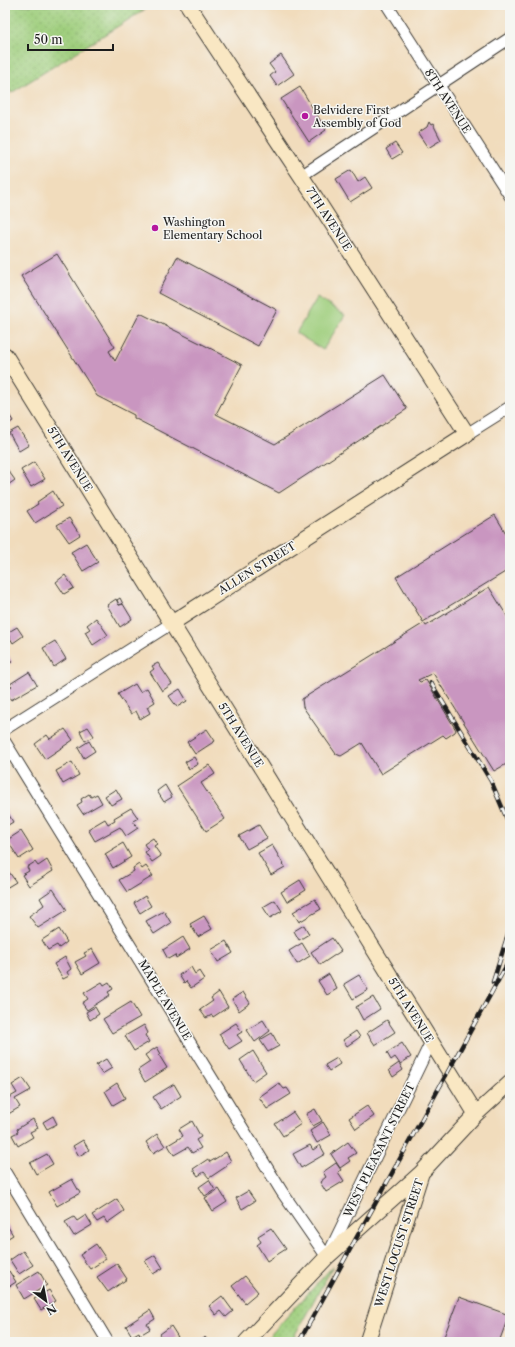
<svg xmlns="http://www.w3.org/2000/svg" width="515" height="1347" viewBox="0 0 515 1347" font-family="'Libre Caslon Text',serif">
<defs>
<pattern id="grass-dots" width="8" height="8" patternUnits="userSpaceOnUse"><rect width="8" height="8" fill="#9ece7c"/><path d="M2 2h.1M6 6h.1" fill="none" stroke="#88b06b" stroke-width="1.8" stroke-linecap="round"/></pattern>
</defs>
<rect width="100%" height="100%" fill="#f6f6f2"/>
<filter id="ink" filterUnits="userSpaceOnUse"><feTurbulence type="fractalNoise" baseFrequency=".025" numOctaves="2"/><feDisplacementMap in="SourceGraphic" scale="8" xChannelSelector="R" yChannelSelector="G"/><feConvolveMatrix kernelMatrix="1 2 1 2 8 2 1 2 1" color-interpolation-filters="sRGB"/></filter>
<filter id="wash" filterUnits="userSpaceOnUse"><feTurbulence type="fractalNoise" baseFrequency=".012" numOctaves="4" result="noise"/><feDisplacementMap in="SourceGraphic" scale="16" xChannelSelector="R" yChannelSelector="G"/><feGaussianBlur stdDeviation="0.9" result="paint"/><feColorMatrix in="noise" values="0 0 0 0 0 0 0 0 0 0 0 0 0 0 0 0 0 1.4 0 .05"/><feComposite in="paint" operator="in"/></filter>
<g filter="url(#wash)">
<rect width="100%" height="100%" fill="#f1dcbc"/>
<path fill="url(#grass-dots)" stroke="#5d754c" d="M5 5H152L11 93 5 82Z
M333 1266 291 1342H264Z"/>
<path fill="#9ece7c" stroke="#5d754c" d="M317 298 345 315 323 350 296 333Z"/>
<g id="blocks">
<path fill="#c996c0" d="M281 55 294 74 277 86 270 76 275 72 269 64Z
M300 87 326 130 309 142 281 99Z
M429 122 431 125 433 124 441 140 428 148 418 133 427 127Z
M395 143 402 153 392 159 386 149Z
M351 170 358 182 365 177 372 188 350 202 336 179Z
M57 254 115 347 109 351 115 361 140 313 204 345 242 365 216 414 275 444 385 375 407 409 279 493 134 418V415L97 396 21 276Z
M177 257 277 310 258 346 158 293Z
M5 408 13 421 5 426Z
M18 428 29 445 19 451 9 433Z
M34 462 45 479 31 487 21 470Z
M7 469 15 480 5 487V471Z
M53 491 62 506 35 523 27 511 38 504 37 502Z
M495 515 510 540V569L423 622 396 577Z
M69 518 80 535 69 542 57 525Z
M86 543 98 562 83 571 71 552Z
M65 575 74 588 64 594 56 582Z
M489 587 510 621V762L494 771 433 673 418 680 420 682 426 680 456 730 455 732 446 738 443 735 381 774 362 743 341 756 336 754 303 707 302 699 424 623 426 626Z
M120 598 123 604 119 605 123 604 132 619 120 627 107 605 116 599 119 605 117 600Z
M96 618 108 635 93 645 85 632 90 629 87 625Z
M17 627 23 636 13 643 7 633Z
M55 641 66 659 54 667 43 648Z
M5 649 12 662 5 666Z
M158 663 172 684 162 691 150 672 154 669 152 666Z
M29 672 37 685 11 700 5 690 12 686 10 684Z
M135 684 140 692 147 688 155 702 147 707 150 713 140 719 136 711 131 714 118 694Z
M180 689 187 701 177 707 169 696Z
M88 727 94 736 85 741 80 731Z
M65 729 73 740 45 759 35 744 47 735 50 739Z
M207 729 215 741 195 754 187 742Z
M89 741 95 751 84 758 78 748Z
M194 757 198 764 189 769 185 762Z
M72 762 79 775 63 784 56 771Z
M209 765 215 774 201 783 225 819 206 831 177 786Z
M165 785 172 797 164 802 157 791Z
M116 789 122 799 111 805 105 796Z
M89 794 91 797 97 794 102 803 83 814 77 805 82 802 81 799Z
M5 808 13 822 5 827Z
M131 808 138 818 133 821 138 828 126 836 120 827 95 841 88 829 105 819 108 824 115 820 114 818Z
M259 825 267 838 247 849 239 836Z
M21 831 33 850 19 859 7 840Z
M153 838 157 844 154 846 161 856 152 862 145 852 148 850 144 844Z
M123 843 131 857 113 868 105 854Z
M272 845 285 867 271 875 258 853Z
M47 860 53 871 29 886 22 875 29 871 27 867 35 862 38 866Z
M139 864 142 869 146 866 153 876 127 892 119 880 134 871 133 868Z
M9 872 16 882 6 888 5 875Z
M300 880 306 890 287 902 281 892Z
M53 889 67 910 38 928 29 916 44 905 40 898Z
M145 896 151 906 140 913 134 903Z
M315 899 321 909 299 922 293 912Z
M275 900 282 911 270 918 263 907Z
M164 911 171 923 154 934 146 921Z
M204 916 212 929 198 937 190 924Z
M304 925 309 934 299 940 294 931Z
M59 929 67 942 59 948 57 945 48 950 42 940Z
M183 937 190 949 176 958 175 955 168 959 163 950Z
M332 938 341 951 320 965 311 952Z
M226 941 233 953 218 962 211 950Z
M302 943 310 956 297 964 289 951Z
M92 949 100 963 82 974 75 962 86 956 84 953Z
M65 957 71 969 67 972 69 976 63 979 54 964Z
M191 967 195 974 199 971 204 979 191 988 186 981 184 983 179 975Z
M329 974 337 989 327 995 318 981Z
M359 975 368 990 353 999 344 984Z
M102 982 104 985 109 982 113 989 108 992 110 995 87 1010 82 1003 88 999 84 993Z
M219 992 228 1007 213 1017 212 1015 206 1018 200 1010 213 1001 211 998Z
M243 992 250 1003 239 1011 232 999Z
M373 997 380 1009 363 1020 356 1007Z
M131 1002 140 1017 112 1033 103 1019Z
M95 1007 99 1014 90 1020 86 1012Z
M263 1020 270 1031 255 1042 247 1030Z
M387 1020 395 1032 375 1045 367 1033Z
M236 1023 242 1032 237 1035 242 1041 229 1049 219 1034Z
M144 1025 148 1033 145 1035 149 1042 134 1051 125 1036Z
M356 1031 360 1037 347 1046 343 1040Z
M272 1033 279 1046 268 1052 260 1040Z
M402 1043 411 1057 400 1064 395 1057 391 1060 387 1053Z
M157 1047 161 1054 159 1055 167 1068 145 1082 138 1070 150 1062 145 1055Z
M253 1051 266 1072 253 1081 240 1060Z
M337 1058 340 1064 329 1071 325 1065Z
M106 1059 112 1068 102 1074 96 1065Z
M399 1063 403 1070 393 1077 389 1070Z
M23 1078 31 1090 15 1099 20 1107 5 1116V1100L17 1093 12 1085Z
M117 1083 125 1098 113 1105 105 1091Z
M279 1083 284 1089 287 1088 291 1094 267 1109 259 1097Z
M174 1084 181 1096 161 1109 153 1097Z
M367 1106 374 1116 356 1129 349 1118Z
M315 1109 322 1121 313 1126 306 1114Z
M293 1112 301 1124 283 1136 275 1124Z
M53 1116 57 1124 47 1129 43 1122Z
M33 1119 38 1128 30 1132 33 1137 18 1146 12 1135 18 1132 17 1129Z
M192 1121 201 1137 196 1140 201 1148 192 1153 188 1147 174 1155 168 1145 183 1136 179 1129Z
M323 1122 331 1135 317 1143 310 1131Z
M157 1134 165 1146 153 1153 146 1142Z
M83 1140 89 1150 79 1156 73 1146Z
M348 1142 356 1153 348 1158 350 1161 340 1168 331 1154Z
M310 1145 313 1150 320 1145 325 1154 301 1168 293 1154Z
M226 1152 231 1161 226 1164 227 1166 209 1178 204 1172 198 1176 193 1169 208 1159 210 1162Z
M47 1154 53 1164 36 1174 30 1163Z
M336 1163 341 1170 338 1172 344 1181 326 1192 320 1182 326 1177 323 1172Z
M72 1179 80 1193 57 1206 49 1192Z
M209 1180 215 1190 205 1196 199 1187Z
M219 1189 227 1202 213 1211 205 1198Z
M248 1191 255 1201 242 1209 236 1198Z
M117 1199 124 1211 107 1223 104 1218 97 1222 92 1215Z
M86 1215 92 1225 74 1236 65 1222 74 1217 77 1221Z
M5 1222 13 1235 5 1240Z
M271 1228 286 1249 267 1261 257 1245 261 1242 258 1236Z
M96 1244 106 1259 90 1269 80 1255Z
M23 1251 33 1265 19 1274 10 1260Z
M155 1255 163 1268 153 1274 145 1261Z
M117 1264 127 1279 108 1292 97 1277Z
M9 1271 16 1282 5 1289V1273Z
M39 1271 47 1285 24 1299 16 1285Z
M245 1276 258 1292 245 1303 232 1286Z
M49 1290 56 1301 41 1310 34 1299Z
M222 1296 233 1311 226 1317 221 1311 216 1315 209 1306Z
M459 1297 509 1315 499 1342H442Z
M150 1310 155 1319 147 1324 150 1329 140 1335 139 1332 132 1336 126 1326Z
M171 1326 178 1337 170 1342H165L160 1334Z
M205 1337 210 1342H200Z"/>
</g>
</g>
<g filter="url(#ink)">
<use href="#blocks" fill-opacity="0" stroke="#3c3934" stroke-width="1"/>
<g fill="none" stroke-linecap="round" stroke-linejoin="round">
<g stroke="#3c3934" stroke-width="13">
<path id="street" d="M387 5 510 196
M301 176 510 38
M467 434 510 407
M5 729 172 623
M5 742 282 1192 327 1257 431 1042
M5 1172 108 1342"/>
</g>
<g stroke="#3c3934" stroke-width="17">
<path id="secondary" d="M5 355 476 1114
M172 623 467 434 315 197 188 5
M246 1342 327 1257 421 1173 476 1114 510 1083
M367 1342 421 1174"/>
</g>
<use href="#street" stroke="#fff" stroke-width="11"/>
<use href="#secondary" stroke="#f9e7c3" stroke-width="15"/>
<g stroke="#1c1c1c" stroke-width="4.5">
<path id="rail" d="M431 683 491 781 510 826
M493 982 510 928
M299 1342 510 959"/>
</g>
<use href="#rail" stroke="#f6f6f2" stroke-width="3" stroke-dasharray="9" stroke-linecap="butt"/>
</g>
</g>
<g fill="#b5179e" stroke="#f6f6f2" stroke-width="1.5">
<circle cx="305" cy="116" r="4"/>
<circle cx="155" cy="228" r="4"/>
</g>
<g text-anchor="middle" stroke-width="3" stroke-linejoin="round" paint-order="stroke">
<g font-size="11" fill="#1c1c1c" stroke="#f6f6f2">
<text transform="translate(448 101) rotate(57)" y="4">8TH AVENUE</text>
<text transform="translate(329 219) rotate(57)" y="4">7TH AVENUE</text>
<text transform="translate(70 459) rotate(58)" y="4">5TH AVENUE</text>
<text transform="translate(257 568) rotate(-32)" y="4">ALLEN STREET</text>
<text transform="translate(241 735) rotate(58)" y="4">5TH AVENUE</text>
<text transform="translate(165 1000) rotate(59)" y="4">MAPLE AVENUE</text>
<text transform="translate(411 1010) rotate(58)" y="4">5TH AVENUE</text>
<text transform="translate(379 1150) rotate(-64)" y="4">WEST PLEASANT STREET</text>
<text transform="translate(399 1243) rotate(-72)" y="4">WEST LOCUST STREET</text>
</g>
<g font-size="11" fill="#1c1c1c" stroke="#f6f6f2" text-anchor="start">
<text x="313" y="114">Belvidere First<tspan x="313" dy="13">Assembly of God</tspan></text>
<text x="163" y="226">Washington<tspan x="163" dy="13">Elementary School</tspan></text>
</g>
</g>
<rect width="515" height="1347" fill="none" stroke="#f6f6f2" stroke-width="20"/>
<g transform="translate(46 1301) rotate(148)" stroke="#f6f6f2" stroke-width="3" paint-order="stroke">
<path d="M0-3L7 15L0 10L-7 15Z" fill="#1c1c1c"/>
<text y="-6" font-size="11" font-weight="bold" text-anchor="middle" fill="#1c1c1c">N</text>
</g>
<path d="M28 44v6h85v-6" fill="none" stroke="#1c1c1c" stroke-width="2"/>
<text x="34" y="44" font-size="12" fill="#1c1c1c" stroke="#f6f6f2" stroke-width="3" paint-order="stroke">50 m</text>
</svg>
